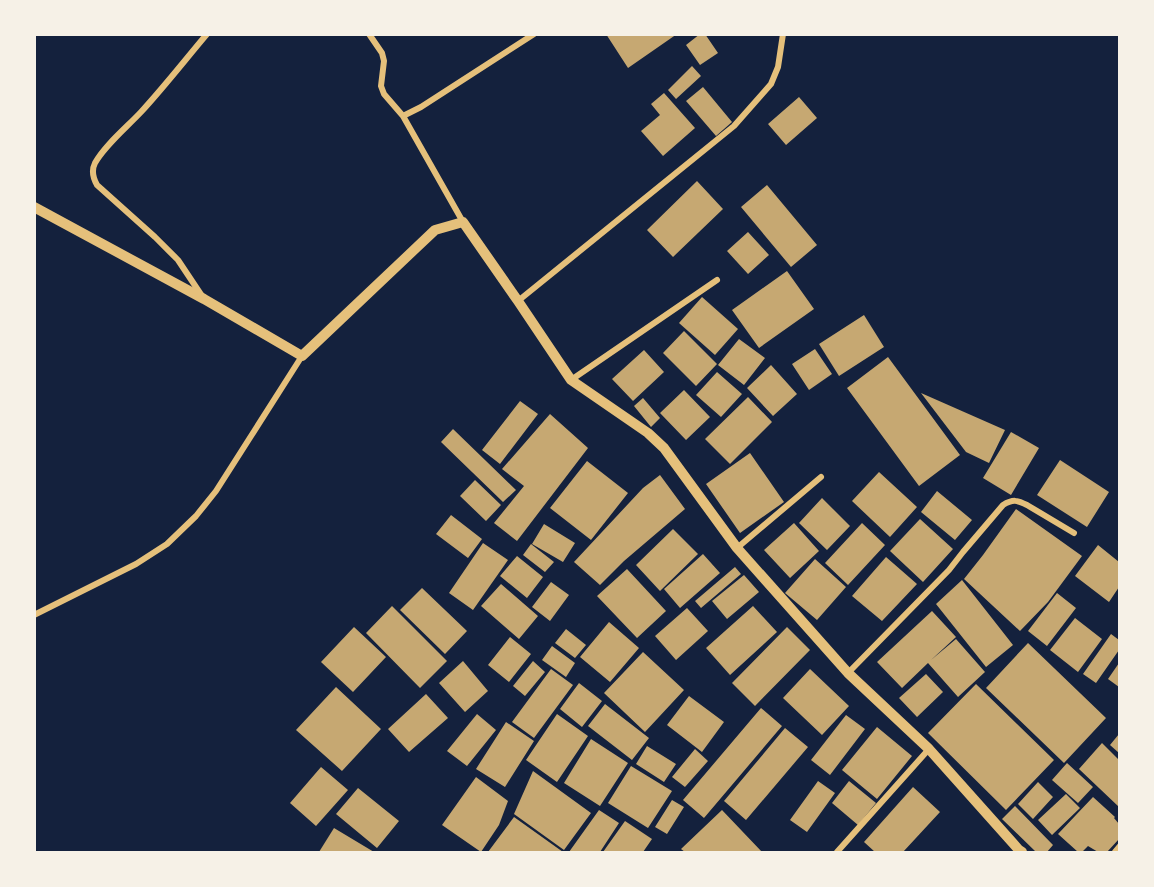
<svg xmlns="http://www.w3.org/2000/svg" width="1154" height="887" viewBox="0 0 1154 887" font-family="'Exo 2',sans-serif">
<rect width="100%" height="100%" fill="#14213d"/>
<path fill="#c6a872" d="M606 34H677L628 68Z
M700 34H705L718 53 700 65 686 45Z
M692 66 701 76 676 99 668 90Z
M703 87 732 122 716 136 686 101Z
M664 93 695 128 663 156 641 131 660 115 651 104Z
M799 97 817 118 786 145 768 124Z
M697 181 723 209 673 257 647 230Z
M767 185 817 245 791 267 741 207Z
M748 232 769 255 748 274 727 251Z
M787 271 814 309 759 348 732 310Z
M702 297 738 329 715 355 679 323Z
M864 315 884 347 839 376 819 344Z
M684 331 717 364 696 386 663 353Z
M739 339 765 358 744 385 718 365Z
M815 349 832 374 809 390 792 364Z
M644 350 664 372 633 401 612 379Z
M888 357 960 455 919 486 847 388Z
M771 365 797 394 773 416 747 388Z
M717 372 742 394 721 417 696 395Z
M684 390 710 417 686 440 660 413Z
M921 393 1005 430 989 463 966 452Z
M748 397 772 422 730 464 705 439Z
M643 398 660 418 651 427 634 406Z
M520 401 538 414 500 464 482 450Z
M550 414 588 448 517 541 494 523 524 486 502 469Z
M453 429 516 490 503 502 441 442Z
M1011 432 1039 448 1011 495 983 478Z
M750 453 784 502 740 533 706 484Z
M1060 460 1109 492 1087 527 1037 495Z
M587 461 628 493 591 540 550 508Z
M879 472 917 507 890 537 852 501Z
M660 475 685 509 624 561 600 585 574 562 643 488Z
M475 480 501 505 486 521 460 496Z
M937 491 972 520 955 540 921 512Z
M822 498 850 526 827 550 799 523Z
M1016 509 1082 556 1048 602 1020 631 964 579 983 555Z
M451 515 482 539 468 558 436 534Z
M920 519 953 549 923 582 890 551Z
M794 523 819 551 790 578 764 550Z
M862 523 885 545 848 585 825 563Z
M544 524 575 543 563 562 532 544Z
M673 529 698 554 660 591 636 565Z
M483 543 508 560 473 610 449 593Z
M531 544 554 562 545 572 523 555Z
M1098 545 1119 562V587L1109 602 1075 576Z
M703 554 720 573 680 608 664 589Z
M517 556 543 577 527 598 500 576Z
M886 557 917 584 882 621 852 596Z
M815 559 846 587 817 620 785 593Z
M735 567 741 574 701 608 695 601Z
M627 569 666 611 637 638 597 596Z
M744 575 759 592 727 619 712 601Z
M962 580 1013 645 986 667 936 604Z
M551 582 569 595 550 621 532 607Z
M501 584 538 616 519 639 481 606Z
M422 588 467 631 445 654 400 610Z
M1057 593 1076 608 1047 646 1028 631Z
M392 606 447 661 420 688 366 633Z
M753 606 777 632 730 675 706 648Z
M687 608 708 631 676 660 655 636Z
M932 611 956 637 931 660 956 639 985 672 958 697 928 663 902 688 877 662Z
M1075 618 1102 639 1078 672 1050 650Z
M609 622 639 648 610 682 580 657Z
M354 627 386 657 353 692 321 662Z
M787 627 810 650 755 706 732 683Z
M566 629 586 645 575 658 555 643Z
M1111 634 1119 640V650L1096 683 1083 674Z
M510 637 531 654 509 682 488 665Z
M1028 643 1106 718 1064 763 986 688Z
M552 646 575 663 566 677 542 660Z
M643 652 684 690 645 732 604 693Z
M463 661 488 691 465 712 439 683Z
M533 661 545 672 525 696 513 686Z
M1119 663V687L1108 679Z
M551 669 573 685 534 738 512 722Z
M810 669 849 706 822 735 783 698Z
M926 674 943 692 917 717 899 698Z
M579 683 602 701 582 727 560 709Z
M976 684 1054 760 1006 810 928 733Z
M336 687 381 729 342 771 296 730Z
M426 694 448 718 409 752 388 729Z
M689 696 724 722 702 752 667 725Z
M605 704 649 738 632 760 588 726Z
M761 708 782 726 704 818 683 800Z
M477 714 496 730 467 766 447 751Z
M557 714 588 736 557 782 526 760Z
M846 715 865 729 830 775 811 760Z
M506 722 534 741 505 787 476 769Z
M877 727 912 756 877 799 842 770Z
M785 728 808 747 746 820 724 801Z
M1119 734V753L1110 745Z
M591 739 628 763 600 806 564 783Z
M1102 743 1119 760V807L1079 769Z
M647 746 676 764 664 782 636 764Z
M695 749 708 761 685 787 672 777Z
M1067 763 1093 787 1078 803 1052 780Z
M631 766 672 791 648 828 608 803Z
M321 767 348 790 316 826 290 803Z
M533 771 591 813 564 850 514 814Z
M476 777 508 801 499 825 481 852 442 825Z
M818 781 835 793 807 832 790 820Z
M849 781 876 803 858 825 832 803Z
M1038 782 1053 797 1033 819 1018 804Z
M913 787 940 812 903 852H875L864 842Z
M358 788 399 821 377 848 336 814Z
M1066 794 1080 808 1052 835 1038 820Z
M1093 797 1115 817 1114 818 1119 824V839L1107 852H1098L1088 846 1082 852H1078L1058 834Z
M672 800 684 807 667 834 655 827Z
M1015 806 1053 845 1047 852H1036L1002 819Z
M599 810 619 823 600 852H569Z
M722 810 762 852H685L681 849Z
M514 817 563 852H488Z
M625 821 652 839 643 852H603Z
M334 828 374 852H319Z"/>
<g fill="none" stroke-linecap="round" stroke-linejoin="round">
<path stroke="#e5c07b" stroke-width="6" d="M369 34 382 53 384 61 381 86 384 94 403 116
M463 222 403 116 421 107 534 34
M202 296 178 260 155 237 97 185C93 178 91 171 95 163 105 145 127 127 141 112 164 87 185 60 207 34
M518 301 734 126 771 84 778 67 783 34
M571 380 717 280
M737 548 821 477
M34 615 136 564 167 544 196 516 216 491 302 356
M848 673 949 570 963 552 1003 505C1013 499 1017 500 1027 505L1074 533
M837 852 929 749
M1115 852 1120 846"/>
<path stroke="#e5c07b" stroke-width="10" d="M34 207 204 299 302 356 435 230 463 222 518 301 571 380 648 433 664 448 737 548 848 673 929 749 1019 850 1022 852"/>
</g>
<rect width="1154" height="887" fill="none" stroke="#f6f1e7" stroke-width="72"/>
</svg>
